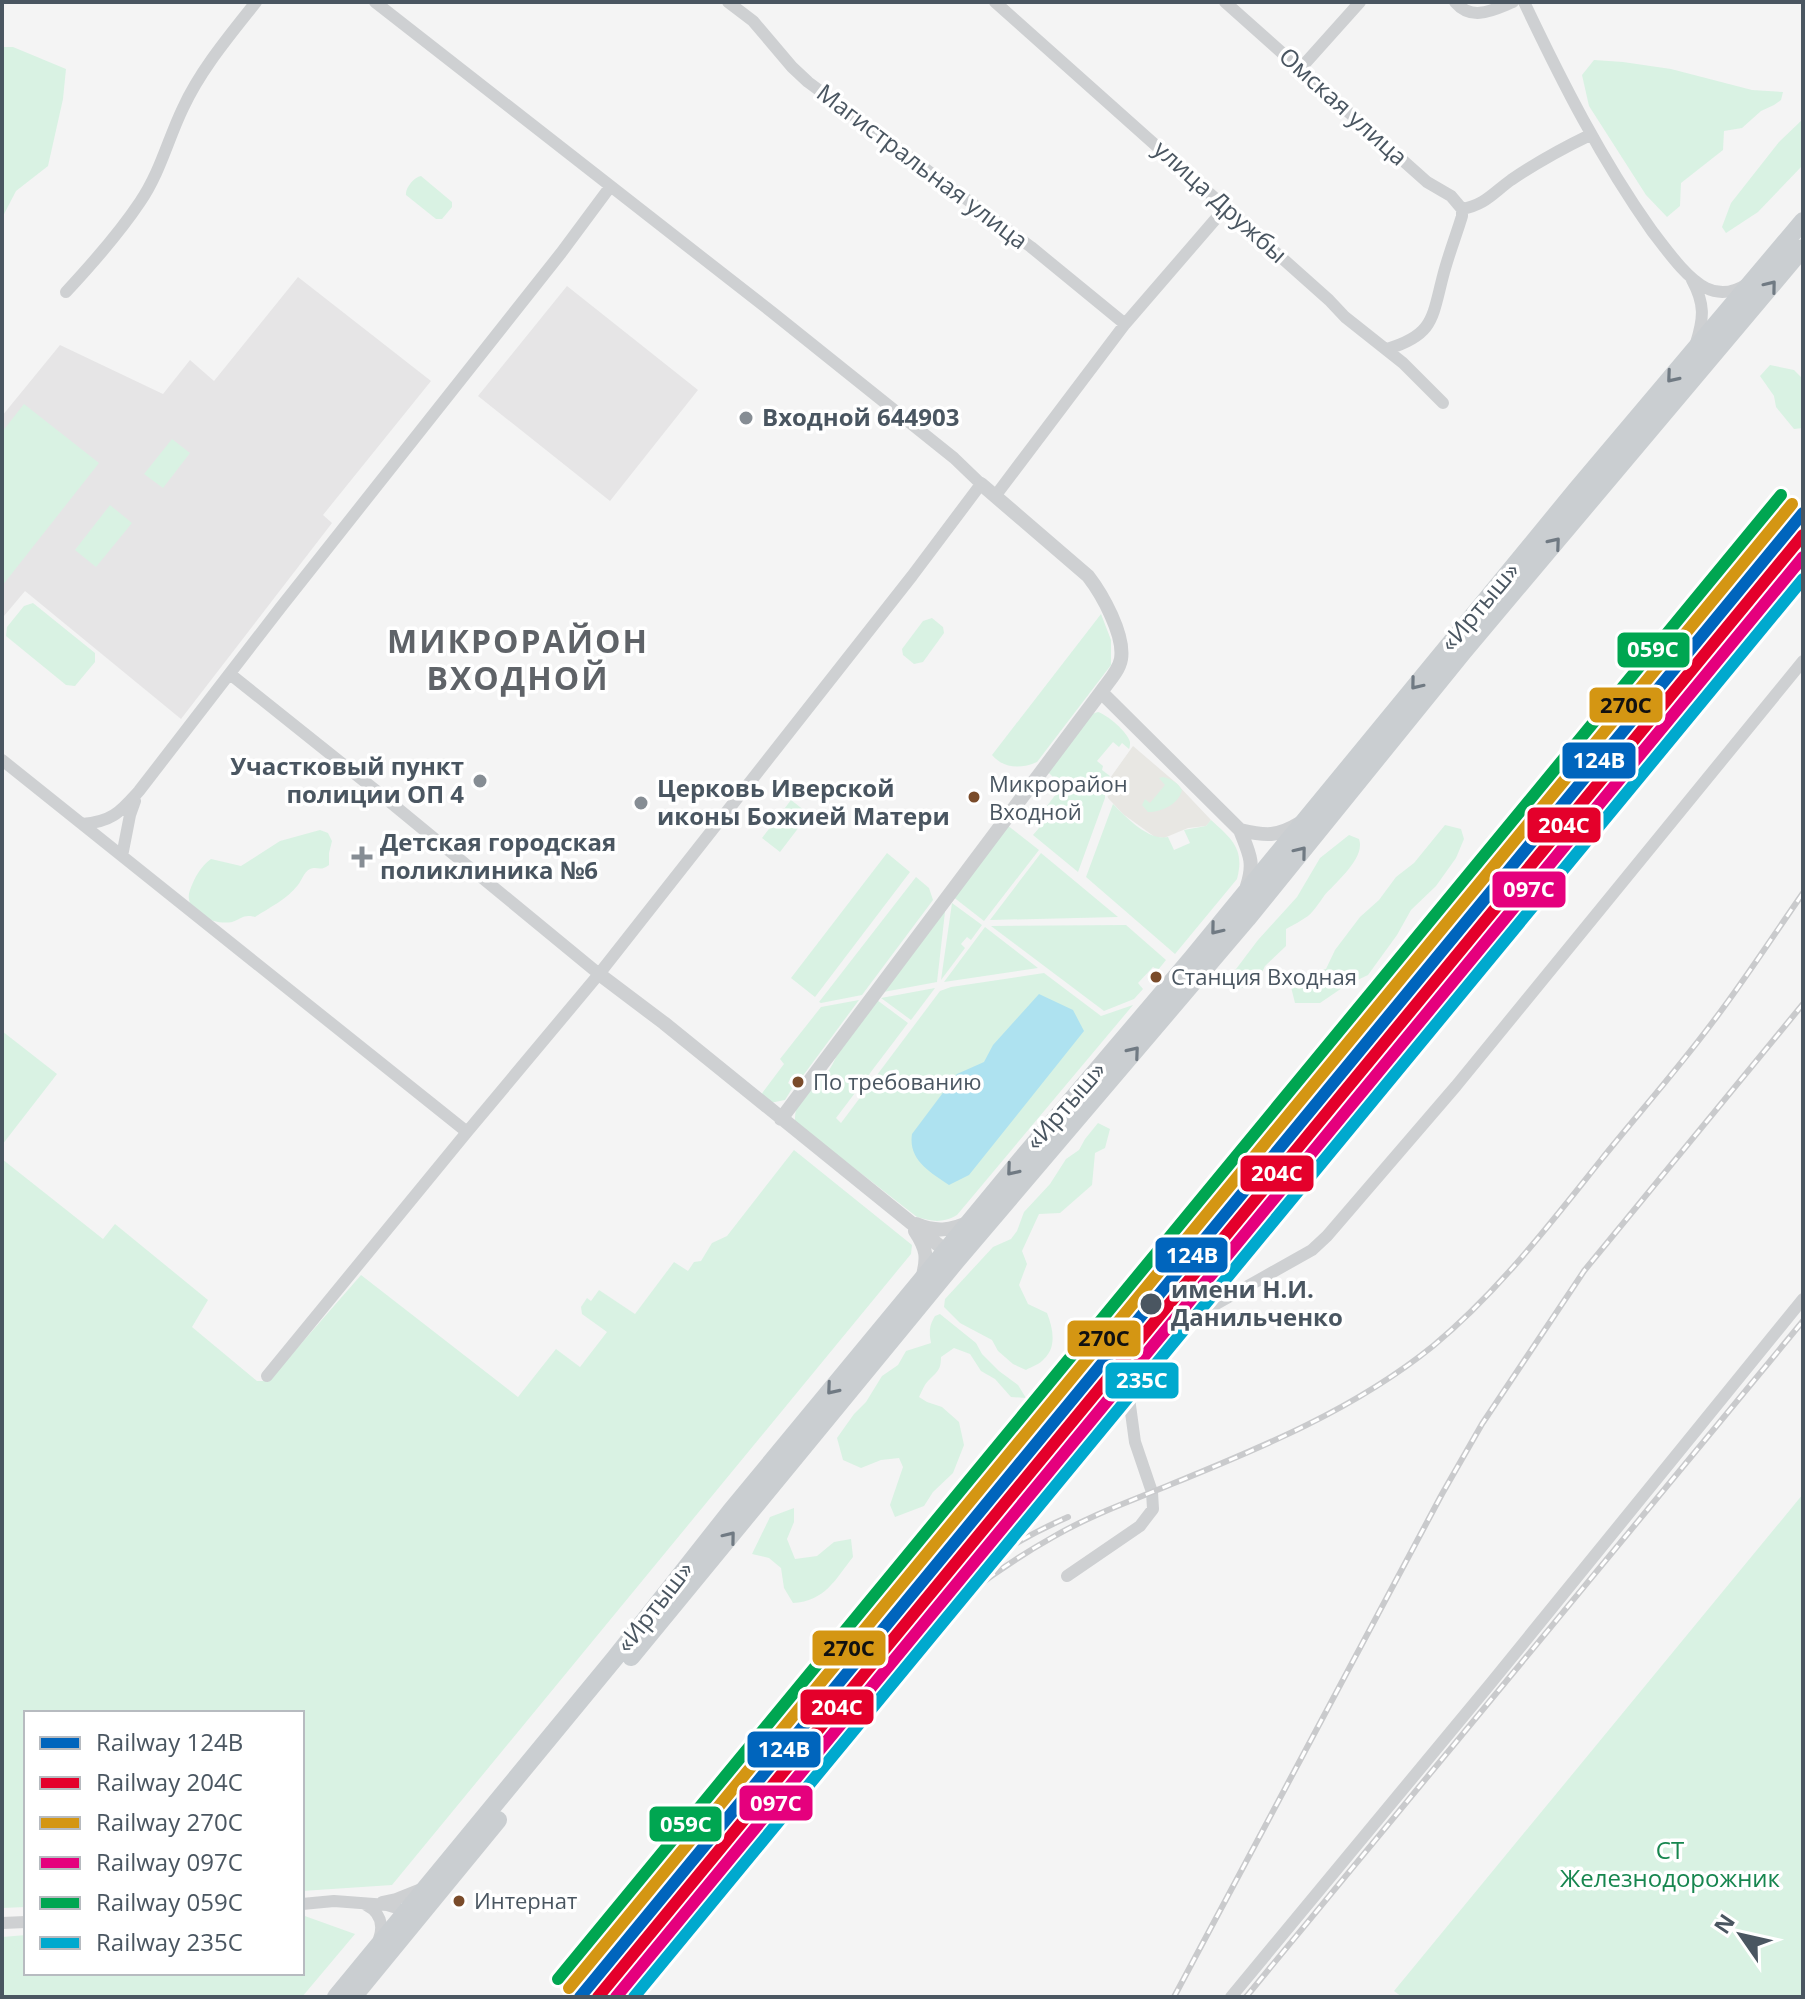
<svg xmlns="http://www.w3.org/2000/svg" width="1805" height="1999" viewBox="0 0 1805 1999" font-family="'Open Sans',sans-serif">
<rect width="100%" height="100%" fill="#f4f4f4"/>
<path fill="#e8e7e3" d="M1133 746 1175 782 1211 820 1206 826 1188 828 1164 838 1155 837 1123 814 1108 798 1106 789 1108 781Z"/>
<path fill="#e6e5e6" d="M298 277 431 381 323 515 332 523 181 719 25 591 4 616 2 614V416L60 345 163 394 190 360 214 381Z
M567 286 698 390 610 501 478 396Z"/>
<path fill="#d9f2e3" d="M2 47H13L66 69 63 99 48 166 16 191 2 218Z
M1594 60 1623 62 1671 69 1752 90 1783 92 1781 100 1774 105 1761 111 1742 128 1724 131 1723 150 1681 183 1680 206 1667 217 1646 195 1589 106 1582 75Z
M1803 119V165L1758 212 1726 233 1722 227 1731 203 1779 142Z
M421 176 452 202V207L442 219H436L406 195C405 188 414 177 421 176Z
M1770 365 1794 370 1803 379V428L1794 429 1776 407 1774 396 1760 376Z
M24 404 99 463 2 586V432Z
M172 439 190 453 163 488 144 474Z
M110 505 132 523 96 567 75 550Z
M33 603 95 653V662L75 686 66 685 6 636 7 627 24 606Z
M1101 614 1111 640V665L1037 762C1021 769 1004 769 992 755Z
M932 618 943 627 944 633 923 662 914 664 903 655 902 649 923 621Z
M1098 712C1106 714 1128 732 1130 742 1130 744 1130 747 1129 749L1122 743 1119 747 1113 742 1097 761 1103 766 1102 770 1110 776 1105 782V798L1078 872 1033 835 1039 828 1030 821 1041 814 1056 794 1052 776 1046 770 1089 715Z
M1163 777C1172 779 1178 783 1182 790 1179 804 1162 812 1148 812L1142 805 1145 799 1150 803 1165 785 1159 778Z
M791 800 809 814 780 852 762 838Z
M1113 804C1126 817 1148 841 1168 837L1174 850 1190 843 1184 830 1206 826 1211 820C1232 839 1245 849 1237 879L1175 954 1086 877Z
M1007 825 1039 850 984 921 952 896Z
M1445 825 1461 829 1464 839 1456 858 1436 886 1411 910 1397 935 1368 975 1345 986 1320 1003H1295L1291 987 1311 973 1326 969 1335 950 1360 917 1379 900 1396 877 1414 863Z
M320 830 328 833 332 841 329 853V865C320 872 318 866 310 869 304 872 302 880 298 885 287 899 269 908 255 917 243 914 242 919 232 922 213 926 182 910 190 890 195 877 200 867 211 859L241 866 280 841Z
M1349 835 1359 839C1366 858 1335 883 1324 896 1319 903 1314 911 1308 916 1301 921 1293 925 1286 929V946L1265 966 1255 987 1241 988 1230 977 1258 940 1297 897 1320 858Z
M887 853 910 872 815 997 791 978Z
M1041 853 1118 917 990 920Z
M916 877 929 888 933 900 862 995 821 1003 819 1002Z
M946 903 937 982 878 993Z
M952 903 982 925 971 940 967 937 961 944 965 948 941 980Z
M1126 925 1166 960 1158 970 1153 967 1138 983 1143 989 1134 999 1104 1011 991 926Z
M985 927 1038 968 944 982Z
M1044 973 1101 1016 1133 1005 957 1215C943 1223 933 1222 917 1217L795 1122C794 1093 814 1092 828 1072 834 1063 837 1054 842 1045 852 1029 865 1015 877 1000L908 1023 836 1118 841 1123 940 991 951 987Z
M935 988 911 1020 881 998Z
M859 1000 802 1077 796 1081 791 1078 788 1083 793 1087 785 1100 770 1103 760 1096 784 1064 780 1059 821 1007Z
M2 1031 57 1074 2 1145Z
M1098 1123 1110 1129 1105 1148 1095 1153 1092 1185 1060 1213 1039 1214 1022 1251 1027 1264 1019 1285 1028 1304 1047 1313C1053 1328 1057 1347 1044 1359 1040 1364 1031 1367 1026 1370L1013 1364 998 1351 992 1340 960 1323 944 1307 945 1299 993 1247 1011 1239 1017 1231 1024 1212 1050 1184 1066 1159 1079 1150 1085 1139Z
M794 1150 912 1245 911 1254 392 1885 302 1891V1713H26V1907L2 1908V1159L103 1239 115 1224 208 1300 192 1327 257 1381H266L279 1369 361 1275 518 1397 556 1349 580 1367 607 1332 582 1314 581 1307 587 1298 591 1301 599 1290 635 1314 674 1262 688 1271 694 1262 701 1261 712 1243 727 1236Z
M940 1314 976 1343 982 1354 999 1371 1018 1385 1026 1398 1011 1397 995 1379 981 1371 970 1354 954 1348 941 1357C941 1369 938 1371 930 1379 925 1383 922 1391 919 1397L927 1402 942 1407 959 1422 964 1445 953 1473 933 1492 924 1506 895 1517 890 1505 903 1467 899 1458 881 1460 861 1468 843 1460 837 1438 854 1414 866 1402 882 1376 898 1365 906 1351 931 1343C929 1332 929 1326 935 1316Z
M1803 1494V1997H1402L1394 1991Z
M794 1508V1522L787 1539 795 1559 817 1556 834 1542 851 1539 853 1557C835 1580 825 1601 793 1603L784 1588 781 1568 769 1558 752 1554 770 1517Z
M302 1915 355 1934 302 1997H2V1937L26 1935V1973H302Z"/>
<path fill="#aee2f0" d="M1039 994 1073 1010 1084 1031 969 1175 949 1185C930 1172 908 1160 912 1134L957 1074 984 1062 993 1045Z"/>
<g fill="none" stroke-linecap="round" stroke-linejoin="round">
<path stroke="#ced0d2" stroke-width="12" d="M728 2 753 21 792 67 808 82 1031 247 1125 324
M995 2 1329 300 1345 317 1403 363 1443 403
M1225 2 1427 182 1451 196 1462 209
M1455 2C1472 22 1493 10 1513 2
M1524 2C1562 82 1601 159 1652 231 1666 249 1686 278 1706 288 1720 295 1735 292 1747 284
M1300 69 1360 2
M1462 209C1485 205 1493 193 1511 180 1536 163 1563 148 1590 135
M1692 280C1705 304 1704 318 1696 343
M66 292C92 264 118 235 140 202 160 173 168 139 183 108 201 69 230 35 256 2
M1387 349C1434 335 1432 318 1443 276 1448 256 1456 236 1462 216V209
M996 495 1125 324 1226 207
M230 674 379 793 599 974
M2 760 467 1132
M82 824C112 822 120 812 139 791L281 607 561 253 610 187
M122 856 130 815 135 801
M267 1376 467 1132 599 974 912 576 981 484 954 458 773 313 375 2
M1067 1576 1140 1526 1153 1509 1152 1492 1135 1442 1129 1398 1136 1364 1152 1340 1312 1250 1327 1236 1456 1086 1803 661
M382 1902 396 1899 421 1889
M302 1904 334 1901 387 1905 397 1908 410 1919
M366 1905C380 1912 384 1925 379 1939
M2 1923 26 1922
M1231 1997 1491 1683 1803 1299"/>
<path stroke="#ced0d2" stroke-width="14" d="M1101 692 1240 830C1249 853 1255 862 1247 886
M1240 830C1266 836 1277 837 1300 823
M599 974 664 1023 952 1256
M781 1119 1101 692C1108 682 1119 671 1121 659 1125 635 1102 594 1088 576L981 484
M916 1224C935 1232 951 1231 969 1222
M915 1231C927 1249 928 1258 922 1279"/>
<path stroke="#caced1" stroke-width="18" d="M631 1657 957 1260 1247 919 1463 652 1803 248
M336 1997 615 1658 730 1512 1019 1162 1192 958 1577 489 1803 221
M353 1997 498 1820"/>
<g stroke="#c9cacc" stroke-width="6">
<path id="rail" d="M805 1727C884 1642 960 1564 1068 1517
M594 1997C729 1833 865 1643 1053 1537 1089 1516 1128 1502 1167 1486 1260 1448 1354 1410 1433 1346 1498 1292 1549 1225 1601 1160 1638 1114 1677 1070 1712 1023 1744 981 1773 936 1803 893
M1174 1997 1442 1494 1482 1424 1584 1271 1803 1004
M1246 1997 1803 1321"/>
</g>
<use href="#rail" stroke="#fff" stroke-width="3" stroke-dasharray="9" stroke-linecap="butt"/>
<g stroke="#fff" stroke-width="18">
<path id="rail-1" d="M580 1997 1803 513"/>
</g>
<g stroke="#fff" stroke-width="18">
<path id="rail-2" d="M598 1997 1803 535"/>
</g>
<g stroke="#fff" stroke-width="18">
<path id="rail-3" d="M569 1988 1792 504"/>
</g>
<g stroke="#fff" stroke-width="18">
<path id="rail-4" d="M616 1997 1803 557"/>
</g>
<g stroke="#fff" stroke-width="18">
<path id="rail-5" d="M558 1979 1781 495"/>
</g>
<g stroke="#fff" stroke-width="18">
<path id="rail-6" d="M634 1997 1803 579"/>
</g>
<use href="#rail-1" stroke="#0065bd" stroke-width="12"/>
<use href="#rail-2" stroke="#e4002b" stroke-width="12"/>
<use href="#rail-3" stroke="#d49613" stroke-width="12"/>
<use href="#rail-4" stroke="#e5007d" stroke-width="12"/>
<use href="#rail-5" stroke="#00a651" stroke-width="12"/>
<use href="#rail-6" stroke="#00a9ce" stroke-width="12"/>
</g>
<defs><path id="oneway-chevron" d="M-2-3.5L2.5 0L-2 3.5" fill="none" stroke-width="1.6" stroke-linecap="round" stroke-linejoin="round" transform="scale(2)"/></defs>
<g stroke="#707a83">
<use href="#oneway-chevron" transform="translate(1771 286) rotate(-51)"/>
<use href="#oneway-chevron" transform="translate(1672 377) rotate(130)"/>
<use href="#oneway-chevron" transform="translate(1555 543) rotate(-50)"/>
<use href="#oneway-chevron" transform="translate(1416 684) rotate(129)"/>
<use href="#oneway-chevron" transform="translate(1301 852) rotate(-51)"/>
<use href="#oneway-chevron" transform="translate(1216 929) rotate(129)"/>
<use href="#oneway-chevron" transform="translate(1134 1052) rotate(-50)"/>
<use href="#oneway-chevron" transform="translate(1012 1170) rotate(130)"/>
<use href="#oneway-chevron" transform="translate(832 1389) rotate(130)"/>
<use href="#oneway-chevron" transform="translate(730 1537) rotate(-51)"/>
</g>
<g fill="#868d94" stroke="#fff" stroke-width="3">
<circle cx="746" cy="418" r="8"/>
<circle cx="480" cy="781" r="8"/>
<circle cx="641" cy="803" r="8"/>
<path d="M358 845h8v8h8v8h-8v8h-8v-8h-8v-8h8z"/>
</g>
<g fill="#7a4b2a" stroke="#fff" stroke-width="3">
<circle cx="974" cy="797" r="7"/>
<circle cx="1156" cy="977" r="7"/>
<circle cx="798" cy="1082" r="7"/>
<circle cx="459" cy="1901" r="7"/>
</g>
<circle fill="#4a5661" stroke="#fff" stroke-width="3" cx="1151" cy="1304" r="12"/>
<g text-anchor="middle" stroke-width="7" stroke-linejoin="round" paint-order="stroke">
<g font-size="22" fill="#4a5661" stroke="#fff" text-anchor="start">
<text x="989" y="792">Микрорайон<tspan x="989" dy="28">Входной</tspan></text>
<text x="1171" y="985">Станция Входная</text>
<text x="813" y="1090">По требованию</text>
<text x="474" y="1909">Интернат</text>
</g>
<g font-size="24" fill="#4a5661" stroke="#fff">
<text transform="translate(1343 107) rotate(42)" y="8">Омская улица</text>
<text transform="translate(922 167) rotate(37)" y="8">Магистральная улица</text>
<text transform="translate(1220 202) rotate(42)" y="8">улица Дружбы</text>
<text transform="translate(1480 607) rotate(-50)" y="8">«Иртыш»</text>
<text transform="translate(1066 1106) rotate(-49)" y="8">«Иртыш»</text>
<text transform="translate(655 1607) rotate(-52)" y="8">«Иртыш»</text>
</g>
<g font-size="24" font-weight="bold" fill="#4a5661" stroke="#fff" text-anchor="start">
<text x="762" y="426">Входной 644903</text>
<text x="464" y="775" text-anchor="end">Участковый пункт<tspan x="464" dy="28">полиции ОП 4</tspan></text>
<text x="657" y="797">Церковь Иверской<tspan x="657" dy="28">иконы Божией Матери</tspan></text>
<text x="380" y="851">Детская городская<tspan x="380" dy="28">поликлиника №6</tspan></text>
</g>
<g font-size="24" font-weight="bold" fill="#4a5661" stroke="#fff" text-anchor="start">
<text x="1171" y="1298">имени Н.И.<tspan x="1171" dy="28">Данильченко</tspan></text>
</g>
<g font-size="24" fill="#17864f" stroke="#fff">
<text x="1670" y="1859">СТ<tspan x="1670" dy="28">Железнодорожник</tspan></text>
</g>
<g font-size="32" font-weight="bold" letter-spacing="2" fill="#5f6368" stroke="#fff">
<text x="518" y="653">МИКРОРАЙОН<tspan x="518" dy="37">ВХОДНОЙ</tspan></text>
</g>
</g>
<g stroke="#fff" stroke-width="3">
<rect x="1616" y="631" width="75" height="38" rx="8" fill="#00a651"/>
<rect x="1588" y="686" width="76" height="38" rx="8" fill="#d49613"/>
<rect x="1561" y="741" width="76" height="39" rx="8" fill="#0065bd"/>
<rect x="1526" y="806" width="76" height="38" rx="8" fill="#e4002b"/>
<rect x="1491" y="870" width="76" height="39" rx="8" fill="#e5007d"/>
<rect x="1239" y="1154" width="76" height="39" rx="8" fill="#e4002b"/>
<rect x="1154" y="1236" width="75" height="38" rx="8" fill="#0065bd"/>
<rect x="1066" y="1319" width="76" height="39" rx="8" fill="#d49613"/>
<rect x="1104" y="1361" width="76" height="39" rx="8" fill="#00a9ce"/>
<rect x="811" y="1629" width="76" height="38" rx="8" fill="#d49613"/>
<rect x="799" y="1688" width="76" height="38" rx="8" fill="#e4002b"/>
<rect x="746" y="1730" width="76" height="39" rx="8" fill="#0065bd"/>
<rect x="738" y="1784" width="76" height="38" rx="8" fill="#e5007d"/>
<rect x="648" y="1805" width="75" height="38" rx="8" fill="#00a651"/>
</g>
<g font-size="22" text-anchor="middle" font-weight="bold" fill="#fff">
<text x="1653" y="657">059С</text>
<text x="1599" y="768">124В</text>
<text x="1564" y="833">204С</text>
<text x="1529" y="897">097С</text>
<text x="1277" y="1181">204С</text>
<text x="1192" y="1263">124В</text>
<text x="1142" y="1388">235С</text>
<text x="837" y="1715">204С</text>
<text x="784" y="1757">124В</text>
<text x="776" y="1811">097С</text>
<text x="686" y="1832">059С</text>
</g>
<g font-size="22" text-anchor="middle" font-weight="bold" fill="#111">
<text x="1626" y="713">270С</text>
<text x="1104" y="1346">270С</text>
<text x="849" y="1656">270С</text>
</g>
<rect width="1805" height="1999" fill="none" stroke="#4a5661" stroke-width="8"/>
<rect x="24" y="1711" width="280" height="264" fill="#ffffff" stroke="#b7bbc0" stroke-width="2"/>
<rect x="40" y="1737" width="40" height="12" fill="#0065bd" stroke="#b7bbc0" stroke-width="2"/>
<text x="96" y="1751" font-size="24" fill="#4a5661">Railway 124В</text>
<rect x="40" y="1777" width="40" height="12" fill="#e4002b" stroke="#b7bbc0" stroke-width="2"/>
<text x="96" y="1791" font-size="24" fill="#4a5661">Railway 204С</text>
<rect x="40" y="1817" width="40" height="12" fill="#d49613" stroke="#b7bbc0" stroke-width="2"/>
<text x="96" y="1831" font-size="24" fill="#4a5661">Railway 270С</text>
<rect x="40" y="1857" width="40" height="12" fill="#e5007d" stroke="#b7bbc0" stroke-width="2"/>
<text x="96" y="1871" font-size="24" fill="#4a5661">Railway 097С</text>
<rect x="40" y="1897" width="40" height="12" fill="#00a651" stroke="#b7bbc0" stroke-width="2"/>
<text x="96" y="1911" font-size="24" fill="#4a5661">Railway 059С</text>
<rect x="40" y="1937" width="40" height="12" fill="#00a9ce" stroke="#b7bbc0" stroke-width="2"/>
<text x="96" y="1951" font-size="24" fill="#4a5661">Railway 235С</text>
<g transform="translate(1741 1935) rotate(304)" stroke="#ffffff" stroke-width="6" paint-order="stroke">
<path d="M0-6L14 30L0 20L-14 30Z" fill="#4a5661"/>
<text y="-12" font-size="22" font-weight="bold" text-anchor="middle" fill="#4a5661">N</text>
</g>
</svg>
